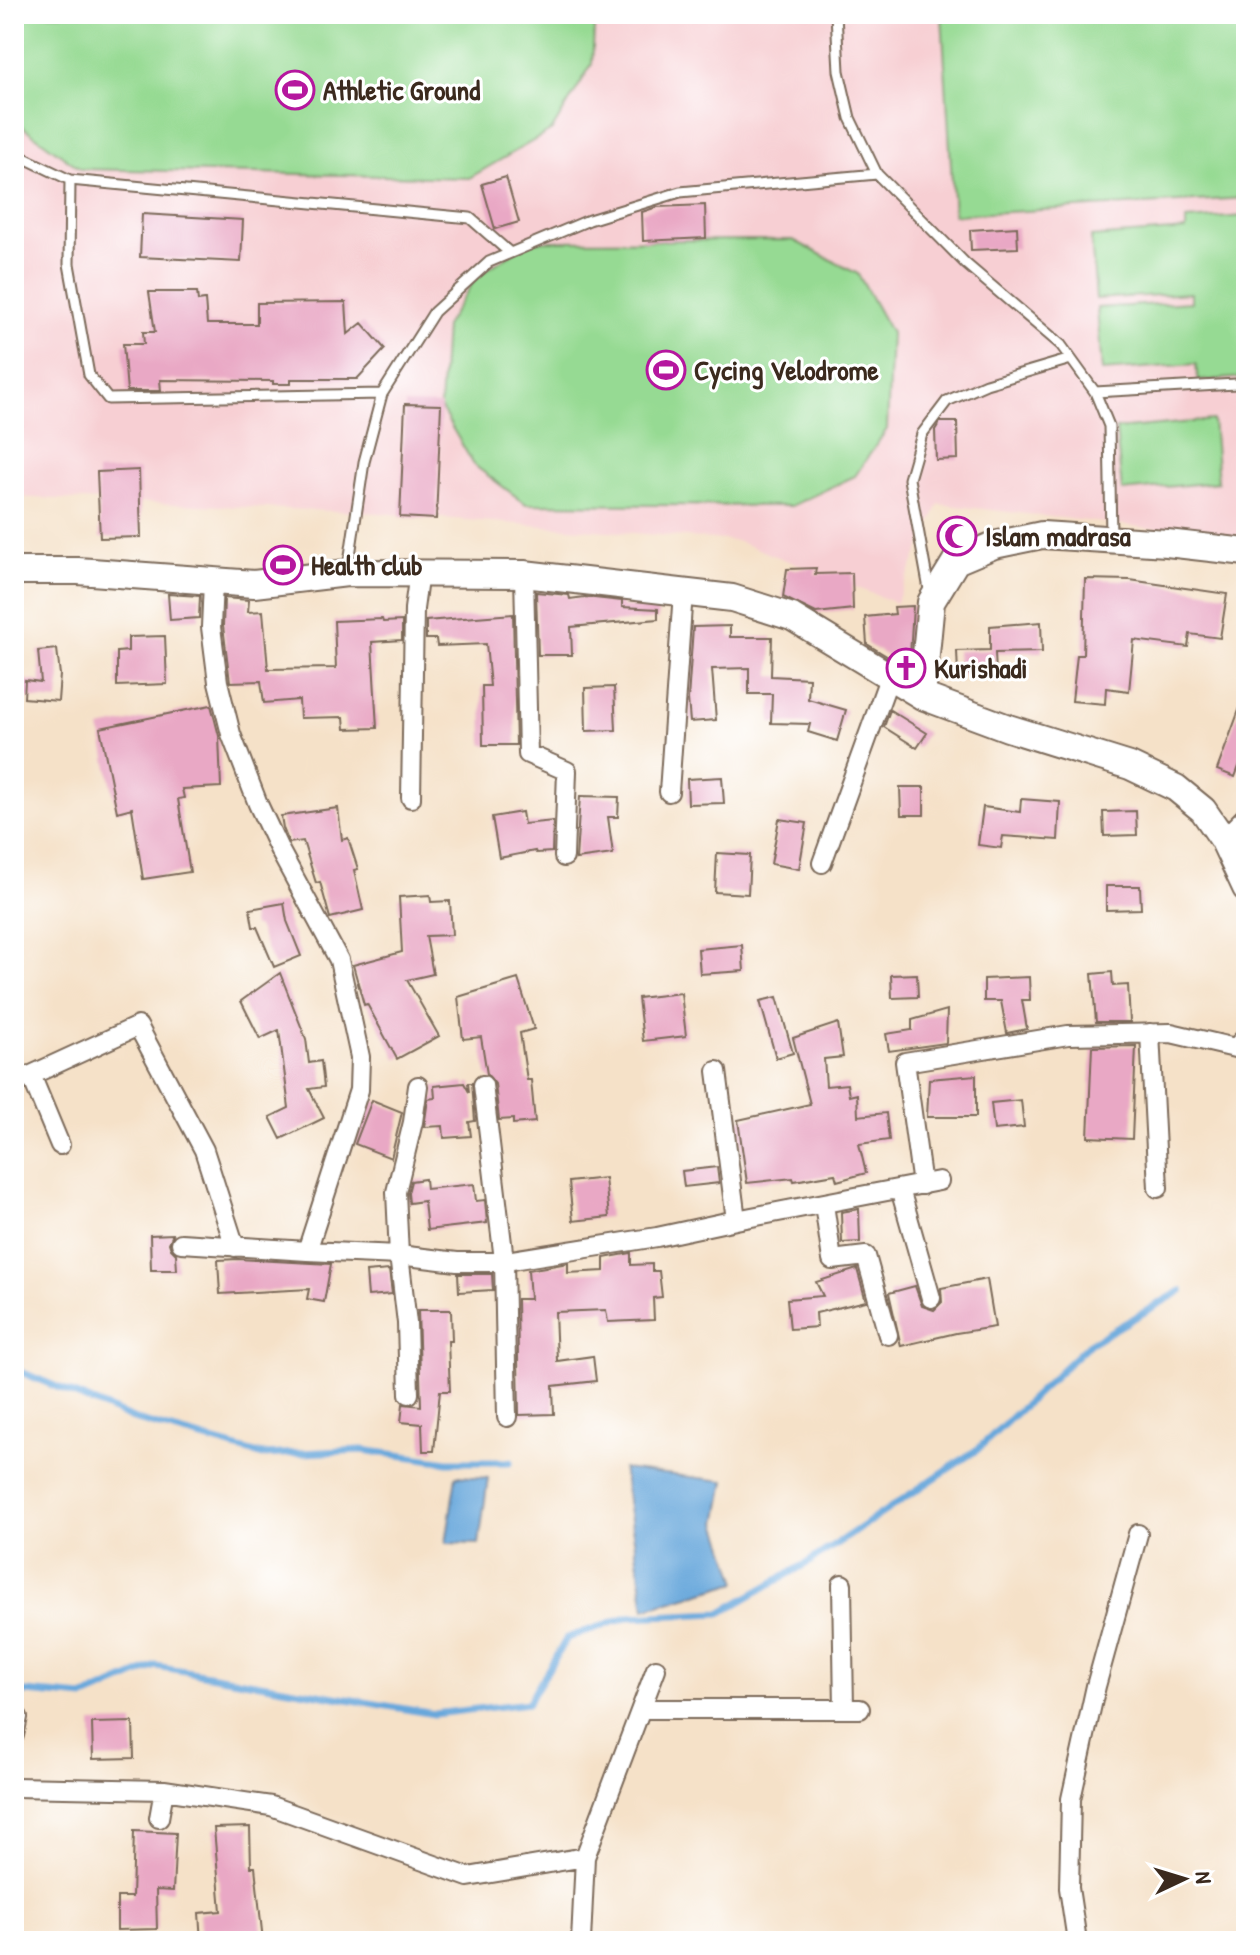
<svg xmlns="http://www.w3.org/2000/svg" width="1260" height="1955" viewBox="0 0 1260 1955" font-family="'Patrick Hand',sans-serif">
<rect width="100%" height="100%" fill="#fff"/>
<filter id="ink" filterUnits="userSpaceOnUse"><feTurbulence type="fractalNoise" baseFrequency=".0125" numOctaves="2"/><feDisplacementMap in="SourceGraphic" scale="16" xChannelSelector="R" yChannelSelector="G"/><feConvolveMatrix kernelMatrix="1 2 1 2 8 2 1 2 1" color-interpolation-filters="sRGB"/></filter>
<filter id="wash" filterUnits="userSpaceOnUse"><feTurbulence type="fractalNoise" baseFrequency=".006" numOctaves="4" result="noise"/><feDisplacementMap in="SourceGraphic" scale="32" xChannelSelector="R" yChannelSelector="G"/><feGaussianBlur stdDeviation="1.8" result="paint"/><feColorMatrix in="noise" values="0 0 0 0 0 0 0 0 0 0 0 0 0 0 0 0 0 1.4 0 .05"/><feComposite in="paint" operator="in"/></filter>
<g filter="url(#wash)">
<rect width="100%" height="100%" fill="#f5e1c8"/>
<path fill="#f7cfd3" d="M14 14H1246V539L939 504 896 603 737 541 378 513 14 497Z"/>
<path fill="#96da93" stroke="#688258" stroke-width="2" d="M14 14H595L592 64 552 130 469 178 81 169 23 127 14 116Z
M982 14H1246V198L954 215 942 16Z
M1246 216V377L1198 381 1196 364 1102 371 1097 308 1191 302V293L1096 299 1091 237 1186 230V220Z
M793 240 858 274 891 333 887 429 855 476 791 506 526 504 474 465 440 407 445 326 477 276 531 241Z
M1213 420 1218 482 1122 491 1116 429Z"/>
<path fill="#68a7db" stroke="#52687c" stroke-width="2" d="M623 1469 725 1481 717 1523 737 1582 645 1609Z
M456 1476 488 1478 479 1544 446 1543Z"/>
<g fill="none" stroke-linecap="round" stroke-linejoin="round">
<path stroke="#68a7db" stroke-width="7" d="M14 1369 133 1419 263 1455 362 1450 448 1462H510
M14 1691 85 1697 156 1666 434 1714 528 1703 567 1638 627 1617 720 1613 809 1562 978 1449 1089 1344 1181 1291"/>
</g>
<g id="blocks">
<path fill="#e9a8c5" d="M506 177 519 222 495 229 482 184Z
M705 205 706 238 643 241 642 212 657 207Z
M142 214 243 220 241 262 140 257Z
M1017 227 1018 248 971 250 970 230Z
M149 292H197L198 301 205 300 207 324H257V303L346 302 348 334 362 323 385 349 357 379H291V384H273V381L160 380 161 391H127L123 344H144L143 332H155Z
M405 404 441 405 436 519 400 517Z
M940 422H957L958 459 936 460 935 430Z
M139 470 141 537 100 538 97 472Z
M816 568 815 574 852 573 853 609 816 613 783 597 787 569Z
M1085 579 1130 580 1227 594 1220 638 1190 634 1188 647 1134 640 1129 691 1106 688 1105 704 1072 701 1077 655H1083Z
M536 592 569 595 570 599 585 597 622 601V607L658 609V619L571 627 572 655H538Z
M168 594 200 596 199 618 170 620Z
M224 598 249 600 248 612 263 611 268 669 336 668 334 621 382 619 383 622 402 621V640L372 642 377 728 345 729 344 717 300 718 299 700 264 703 261 681 230 682 223 626Z
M913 606 910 656 890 658 867 644 865 617 895 614 894 607Z
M513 614 516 745H483L482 686H490L486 644 437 646 436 639H426V621Z
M1041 622 1042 652 995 653 996 673 958 674 957 651 990 650V626Z
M730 626V637H772L771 676 809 678 808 699 846 710 837 741 808 732 810 724 771 723 772 694H749V668L712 669 716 720 690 722 688 699 693 627Z
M165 636 167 684 117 686V652L128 651V637Z
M57 649 60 675 58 701 24 698 25 680 41 682 38 651Z
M614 687 616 730 586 731 585 688Z
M1245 694 1246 748 1235 777 1217 770Z
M211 705 219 736 221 787 182 789 184 798 178 799 190 872 143 879 132 808 117 812 100 728Z
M890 710 927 733 917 748 884 727Z
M722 777 724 803 688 804 687 779Z
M900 787H924V815H901Z
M580 796 619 797 618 817H608L613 854 576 859Z
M1021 799 1060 802 1058 840 1003 836 1001 848 978 845 983 807 1020 812Z
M338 808 342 840 348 838 358 869 354 870 363 910 330 918 320 882 316 883 303 841 289 843 283 828 281 816Z
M1136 811 1137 835 1104 836 1103 812Z
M522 812 524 824 553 821 552 852 536 853 535 851 499 858 492 817Z
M779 819 807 823 799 869 771 864Z
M717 853 750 855 748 894 715 892Z
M1106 886H1140L1141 909 1106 910Z
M430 895 431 902 450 901 452 935 426 936 433 974 407 980 439 1036 397 1059 367 1004 364 1005 353 965 402 952 399 897Z
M284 903 287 921 301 956 274 967 257 927H253L250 909Z
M742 945 744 971 700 974 698 949Z
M1112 972 1113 986 1128 985 1130 1022H1096L1092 974Z
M280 973 306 1039 309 1063 321 1061 324 1087 309 1089 324 1118 281 1139 270 1117 289 1108 279 1030 260 1039 241 1001Z
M917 974 918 997 892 998 891 975Z
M1029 977 1030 1000H1022L1027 1029 1007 1033 1001 1001H984V979Z
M518 979 534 1029 520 1033 527 1080H531L535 1122 513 1124V1119L499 1120 495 1084 487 1074 481 1037 463 1039 458 997Z
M681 993 686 1036 643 1041 638 998Z
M777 997 793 1053 776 1058 760 1001Z
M947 1010 946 1043 889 1051 886 1034 912 1030V1020Z
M838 1023 843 1057 824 1059 826 1086 847 1084 849 1096 857 1094 858 1116 886 1113 889 1140 859 1144 866 1173 837 1181 835 1174 794 1181 793 1178 747 1183 738 1120 810 1104 793 1038Z
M1136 1046 1132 1139 1088 1137 1092 1047Z
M976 1075V1117H927L929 1079Z
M464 1083 469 1092 468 1083H472L475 1121 469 1122 471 1136 444 1138 443 1126 424 1127 428 1099 435 1098 434 1086Z
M372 1100 402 1112 391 1158 355 1144Z
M1021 1100 1024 1127 994 1130 991 1103Z
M717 1167 719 1183 684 1187 682 1171Z
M605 1178 609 1217 573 1221 569 1182Z
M425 1179 426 1189 474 1184 476 1201 485 1200 487 1223 427 1230 424 1201 409 1203 408 1193 411 1181Z
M859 1209 860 1242 842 1243 841 1212Z
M173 1234 169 1243 171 1249 176 1254 177 1270H151L150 1235Z
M631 1253V1265L652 1264V1271H659L662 1297 653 1298 654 1320 608 1322 606 1310 555 1312 557 1361 593 1356 596 1381 553 1386 554 1414 519 1415 517 1299H530L528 1270 568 1263V1273L604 1271V1258Z
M238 1259 331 1264 324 1302 307 1299 309 1289 220 1294 218 1260Z
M857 1269 866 1301 816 1313 817 1327 790 1329 787 1299 823 1296 816 1282Z
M389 1270 392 1294 368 1296 366 1272Z
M458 1274H492L493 1290 459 1292Z
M987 1279 995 1327 956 1333 901 1346 889 1293 915 1286 922 1306 934 1310 942 1302 941 1288Z
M418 1310H451L452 1341H448L450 1391H440L434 1451H423L422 1424 401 1422 403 1404 421 1406Z
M133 1722 134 1758 93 1759 92 1723Z
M250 1827 251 1867H255L263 1941H201L199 1913 221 1911 214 1828Z
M134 1831 176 1833 173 1891 156 1890 157 1929 117 1930V1897H132Z"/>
</g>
</g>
<g filter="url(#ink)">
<use href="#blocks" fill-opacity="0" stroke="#7c6a5a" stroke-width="2"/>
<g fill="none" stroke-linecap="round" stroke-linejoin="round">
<g stroke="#7c6a5a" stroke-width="13">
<path id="lane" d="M836 14 839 71 850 118 877 174 966 264 1061 345 1095 392 1109 426 1111 537
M14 153 70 180 470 218 510 253
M70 180 69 264 89 375 108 399 382 394
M1095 392 1236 384
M348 569 364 462 382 394 434 312 489 262 589 220 680 192 877 174
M930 595 909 479 922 434 947 401 986 384 1071 359"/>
</g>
<g stroke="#7c6a5a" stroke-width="22">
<path id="street" d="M524 574 528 754 567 771 564 857
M213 582 211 627 218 682 231 734 258 804 280 851 339 960 360 1057 359 1090 307 1251 399 1255 457 1262H499L657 1237 736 1220 717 1071
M669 792 683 592
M411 798 414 609 419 572
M1223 839 1246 816
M822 863 889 678
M1150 1033 1158 1188
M31 1075 60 1145
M14 1083 138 1026 204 1150 235 1247
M483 1085 504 1260 507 1417
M922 1185 905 1062 1068 1035 1171 1033 1235 1048 1246 1037
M900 1189 931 1298
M824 1204 832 1260 866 1256 888 1335
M736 1220 939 1181
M181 1243 307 1251
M409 1394 407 1323 399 1255 396 1192 413 1122 418 1086
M842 1584 844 1709
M641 1709H860
M14 1716 18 1717 14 1735
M14 1787 164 1790 271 1806 468 1877 585 1857
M159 1818 164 1790
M581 1941 585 1857 656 1669
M1077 1941 1069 1888 1071 1799 1096 1686 1138 1534"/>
</g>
<g stroke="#7c6a5a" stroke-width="30">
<path id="secondary" d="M14 571H78L254 584 347 573 524 574 732 598 792 617 922 696 1008 728 1130 766 1176 788 1203 810 1223 839 1246 888
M922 696 931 602 956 561 994 545 1042 535 1167 543 1246 552"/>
</g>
<use href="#lane" stroke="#fff" stroke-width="9"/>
<use href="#street" stroke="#fff" stroke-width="18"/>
<use href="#secondary" stroke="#fff" stroke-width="26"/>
</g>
</g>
<defs>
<g id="stadium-ring" transform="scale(2)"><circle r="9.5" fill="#fff" stroke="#b5179e" stroke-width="1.5"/><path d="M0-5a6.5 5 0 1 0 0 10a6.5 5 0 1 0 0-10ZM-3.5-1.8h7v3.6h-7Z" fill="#b5179e"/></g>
<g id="mosque-ring" transform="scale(2)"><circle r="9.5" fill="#fff" stroke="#b5179e" stroke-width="1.5"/><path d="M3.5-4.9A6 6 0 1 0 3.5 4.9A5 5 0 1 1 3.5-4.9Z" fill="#b5179e"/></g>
<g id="church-ring" transform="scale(2)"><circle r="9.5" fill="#fff" stroke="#b5179e" stroke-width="1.5"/><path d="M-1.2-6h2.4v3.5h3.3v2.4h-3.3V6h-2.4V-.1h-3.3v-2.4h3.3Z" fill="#b5179e"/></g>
</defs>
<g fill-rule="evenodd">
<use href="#stadium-ring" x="295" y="90"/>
<use href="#stadium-ring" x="666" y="370"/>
<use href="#mosque-ring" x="957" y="536"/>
<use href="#stadium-ring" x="283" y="565"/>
<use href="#church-ring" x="906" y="668"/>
</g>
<g text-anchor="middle" stroke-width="6" stroke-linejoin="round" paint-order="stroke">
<g font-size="28" font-weight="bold" fill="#3b2a1e" stroke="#fff" text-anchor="start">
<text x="323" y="100">Athletic Ground</text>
<text x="694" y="380">Cycing Velodrome</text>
<text x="985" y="546">Islam madrasa</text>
<text x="311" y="575">Health club</text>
<text x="934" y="678">Kurishadi</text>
</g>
</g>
<rect width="1260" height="1955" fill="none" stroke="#fff" stroke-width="48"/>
<g transform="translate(1184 1879) rotate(86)" stroke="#ffffff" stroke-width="6" paint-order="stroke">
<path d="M0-6L14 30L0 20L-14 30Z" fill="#3b2a1e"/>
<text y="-12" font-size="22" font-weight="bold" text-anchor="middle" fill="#3b2a1e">N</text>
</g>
</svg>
